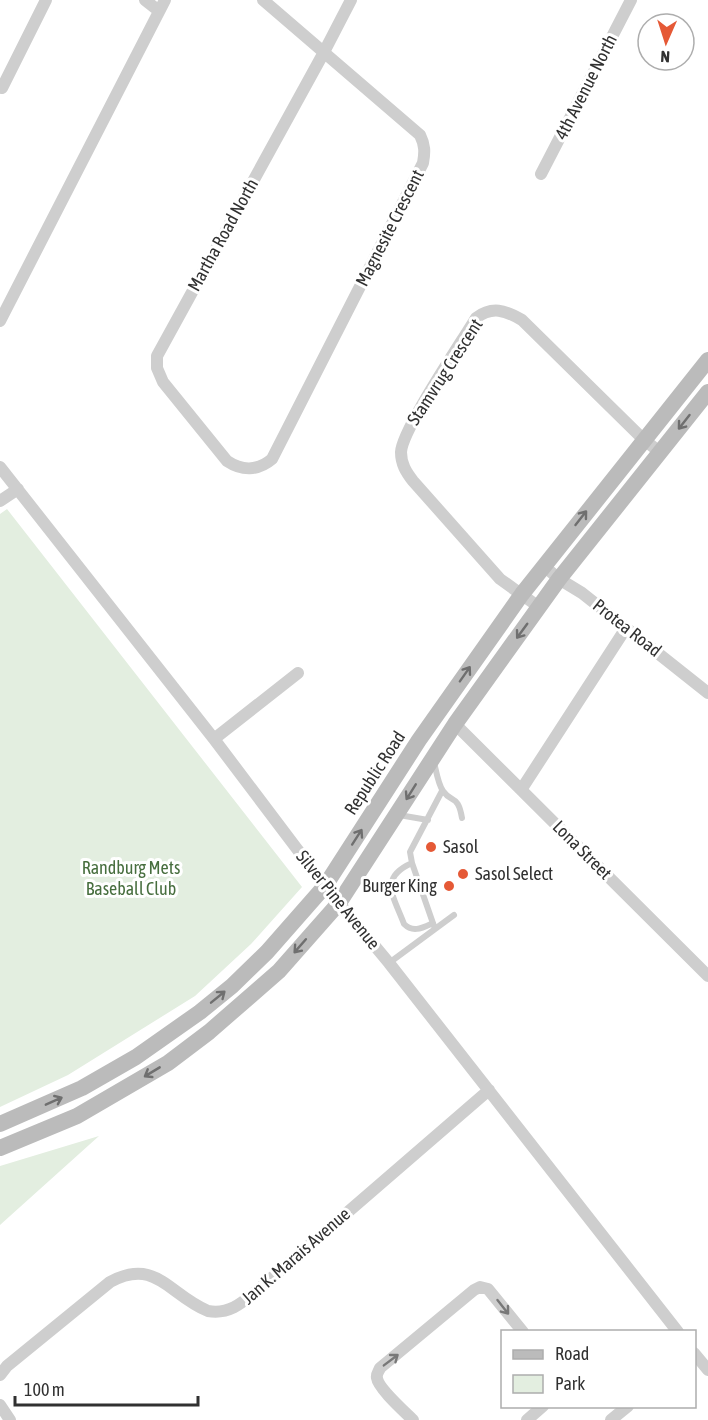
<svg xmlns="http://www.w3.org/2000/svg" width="708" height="1420" viewBox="0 0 708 1420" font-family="'Asap Condensed',sans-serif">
<rect width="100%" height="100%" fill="#fff"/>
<path fill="#e3eee0" d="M7 509 302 887 251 944 195 996 68 1075 0 1107V514Z
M99 1136 0 1225V1166Z"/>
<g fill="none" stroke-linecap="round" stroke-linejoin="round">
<path stroke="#cecece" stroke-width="6" d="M434 762C436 770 438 784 443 791 452 804 458 794 462 818
M399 815 428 820
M412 863C378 878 394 897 404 924 413 933 422 928 433 923
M435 929 454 915
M389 963 435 929 412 863 410 852 442 791"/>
<path stroke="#cecece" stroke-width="12" d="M145 0 159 11
M263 0 420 135C425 145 425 152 423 163L272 459C258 471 242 471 227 461L163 382 157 368V356L323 54 351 0
M2 88 46 0
M541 174 631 0
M0 321 165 0
M0 467 214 739 325 886 389 963 678 1332
M0 501 18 489
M544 566 559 579 582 593 708 693
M539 607 500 579 413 481C406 472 401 464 401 452 402 430 461 343 476 318 492 306 505 310 522 320L643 439 661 453
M455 724 708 976
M214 739 298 673
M521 790 626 628
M694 1353 708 1370
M0 1375 7 1366 110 1282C156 1257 169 1295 208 1311 231 1315 244 1301 260 1288L489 1090
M0 1405 10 1420
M413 1420C405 1412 378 1388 377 1378 376 1374 379 1371 380 1368L474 1290 480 1287 488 1289 523 1332
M527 1420 543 1406
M611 1420 628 1406"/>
<path stroke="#bbb" stroke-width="16" d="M0 1124 82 1088 136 1057 200 1012 232 986 267 952 325 886 419 740 522 594 708 360
M0 1148 77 1116 168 1063 209 1032 279 971 339 903 455 724 559 579 708 392"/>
</g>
<defs><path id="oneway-shaft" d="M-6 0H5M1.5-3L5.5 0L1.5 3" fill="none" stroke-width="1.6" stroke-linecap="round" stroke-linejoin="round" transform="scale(1.5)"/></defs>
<g stroke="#6f6f6f">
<use href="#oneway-shaft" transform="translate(684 422) rotate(128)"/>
<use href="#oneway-shaft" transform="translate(581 518) rotate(-52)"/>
<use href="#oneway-shaft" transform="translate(522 631) rotate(126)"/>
<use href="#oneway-shaft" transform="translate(465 674) rotate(-55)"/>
<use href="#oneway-shaft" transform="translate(411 792) rotate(122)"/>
<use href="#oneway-shaft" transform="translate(357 837) rotate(-57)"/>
<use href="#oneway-shaft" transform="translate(300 946) rotate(131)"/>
<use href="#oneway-shaft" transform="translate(218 997) rotate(-39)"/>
<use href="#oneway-shaft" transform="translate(152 1072) rotate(149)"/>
<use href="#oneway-shaft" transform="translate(54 1101) rotate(-24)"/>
</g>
<g stroke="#787878">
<use href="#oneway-shaft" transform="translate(503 1307) rotate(52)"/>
<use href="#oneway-shaft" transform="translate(391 1360) rotate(-37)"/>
</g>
<g fill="#e55936" stroke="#fff" stroke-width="2">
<circle cx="431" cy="847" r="6"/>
<circle cx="463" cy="874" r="6"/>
<circle cx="449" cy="886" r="6"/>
</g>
<g text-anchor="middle" stroke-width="6" stroke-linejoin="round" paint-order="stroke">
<g font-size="18" fill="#313131" stroke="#fff">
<text transform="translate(586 87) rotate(-63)" y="6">4th Avenue North</text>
<text transform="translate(390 228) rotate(-63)" y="6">Magnesite Crescent</text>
<text transform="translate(223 235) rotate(-61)" y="6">Martha Road North</text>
<text transform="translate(445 372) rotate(-57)" y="6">Stamvrug Crescent</text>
<text transform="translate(627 628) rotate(38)" y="6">Protea Road</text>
<text transform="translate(375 773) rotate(-57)" y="6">Republic Road</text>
<text transform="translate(582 850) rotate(45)" y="6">Lona Street</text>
<text transform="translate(338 900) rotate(51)" y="6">Silver Pine Avenue</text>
<text transform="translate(296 1256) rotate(-41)" y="6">Jan K. Marais Avenue</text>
</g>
<g font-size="18" fill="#313131" stroke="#fff" text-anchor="start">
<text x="443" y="853">Sasol</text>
<text x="475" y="880">Sasol Select</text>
<text x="437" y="892" text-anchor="end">Burger King</text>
</g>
<g font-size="18" fill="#476e3e" stroke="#fff">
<text x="131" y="874">Randburg Mets<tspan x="131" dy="21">Baseball Club</tspan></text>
</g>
</g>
<rect x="501" y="1330" width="195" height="78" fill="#ffffff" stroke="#adadad" stroke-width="1.5"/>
<rect x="513" y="1350" width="30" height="9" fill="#bbbbbb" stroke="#adadad" stroke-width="1.5"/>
<text x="555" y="1360" font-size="18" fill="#313131">Road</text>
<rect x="513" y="1375" width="30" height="18" fill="#e3eee0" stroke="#adadad" stroke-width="1.5"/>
<text x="555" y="1390" font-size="18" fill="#313131">Park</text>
<g transform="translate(666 42) rotate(183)"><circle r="28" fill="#ffffff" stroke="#adadad" stroke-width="1.5"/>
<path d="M0-4.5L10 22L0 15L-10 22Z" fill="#e55936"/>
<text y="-9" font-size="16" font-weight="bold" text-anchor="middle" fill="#313131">N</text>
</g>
<path d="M15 1396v9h183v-9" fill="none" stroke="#313131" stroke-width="3"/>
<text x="24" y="1396" font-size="18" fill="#313131" stroke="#ffffff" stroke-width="4.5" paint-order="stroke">100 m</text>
</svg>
